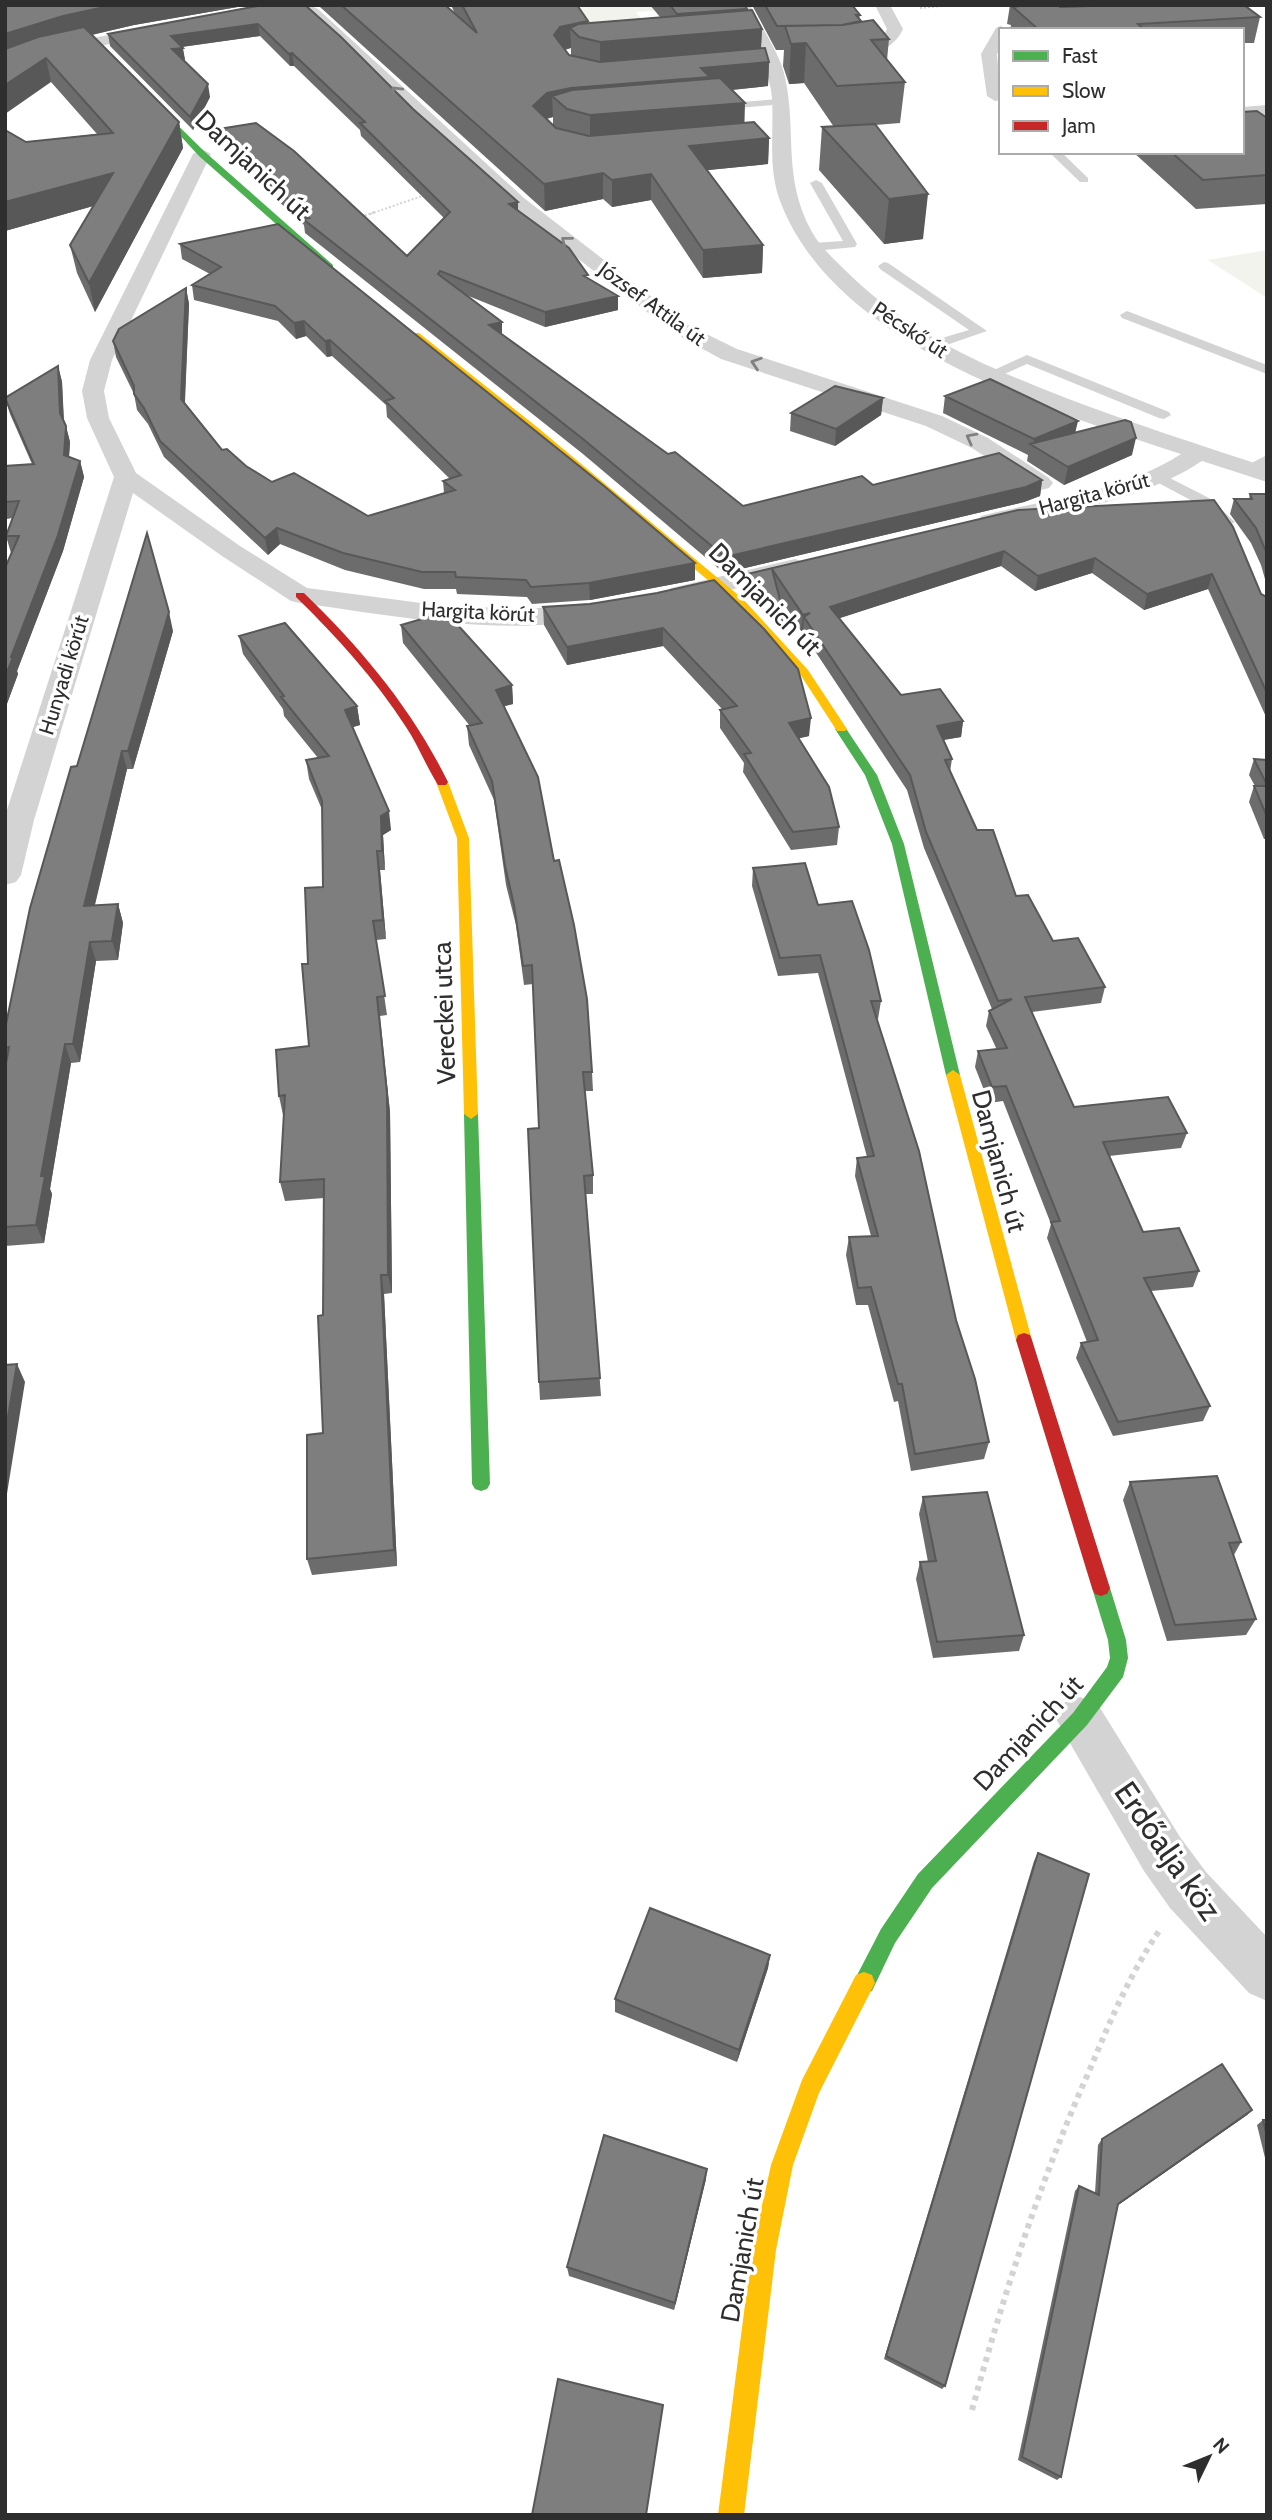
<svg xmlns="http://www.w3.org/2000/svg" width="1272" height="2520" viewBox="0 0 1272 2520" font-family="Cabin,sans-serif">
<rect width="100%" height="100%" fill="#fff"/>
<path fill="#f1f3ec" d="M570 5H719L720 7 636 12 651 32 581 22Z
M1267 250V298L1208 260Z"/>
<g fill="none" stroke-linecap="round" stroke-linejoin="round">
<path stroke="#d3d3d3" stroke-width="2" stroke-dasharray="2 2" stroke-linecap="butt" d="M920 8 954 5
M370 214 425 195"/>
<path stroke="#d3d3d3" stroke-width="2.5" stroke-dasharray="2 2" stroke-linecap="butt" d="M361 217 375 212"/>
<path stroke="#d3d3d3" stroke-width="6" stroke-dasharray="5 5" stroke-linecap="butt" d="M972 2410C1004 2293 1041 2179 1090 2069 1110 2021 1130 1974 1159 1931"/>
<path fill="#d3d3d3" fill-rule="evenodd" d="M780 99 784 100V104L714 110 709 107 714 104Z
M1049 152H1061L1088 178V182H1080Z
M816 180 822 183 857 244 855 247 813 251 807 247 813 243 843 241 810 183Z
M884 262 888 263 987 331 935 349H925V343L969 330 880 269 878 266Z
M1127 311 1267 365V374L1122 318 1120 315Z
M1027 355 1169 412 1171 415 1164 419 1159 418 1027 364 993 379 988 380 981 376Z
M1267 455V465L1248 474 1240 469Z
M1158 472 1209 498 1235 522 1227 527 1221 525 1198 504 1153 480 1150 477Z"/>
<path fill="#d3d3d3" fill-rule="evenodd" d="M289 5H310L318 9 524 198 688 325 737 349 942 416 988 438 1049 478 1053 483 1049 488 1041 490 1033 488 972 448 926 426 721 359 674 333 510 206 416 120 344 47 308 15Z
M735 5H750C761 27 780 53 785 77 797 132 782 178 812 232 820 247 835 260 847 272 911 335 984 366 1066 398 1132 423 1199 445 1267 467V482L1202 461C1140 502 1061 512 990 528L981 526 978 521 981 516C1047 499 1123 492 1181 454 1047 410 831 344 779 198 768 166 774 131 772 98 769 65 749 35 735 5Z
M875 5H890L903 29C893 52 859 64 834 58L832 55 834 52C854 47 878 50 887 29Z
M160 25 168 30 165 33 65 53 5 73V63L62 44Z
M1001 26 1008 30H1001V47L997 54 1001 100 995 101 987 96 981 54 996 28Z
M1267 105V115H1242V107Z
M202 149 211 154 112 360 104 391 109 418 136 473 240 546 307 588 421 603 496 608H540L596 602 605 604 609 610 605 616C510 639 396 616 300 603L291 601 222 556 133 493 34 820 21 875 16 882 5 885V816L114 477 87 418 82 391 90 360 193 154Z
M795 559 804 562 808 567 804 572 680 602 671 600 667 594 671 588Z
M1080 1697 1097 1703 1180 1837 1206 1872 1267 1937V2001L1249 1993 1170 1908 1144 1871 1056 1719 1063 1703Z"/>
<path fill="#4caf50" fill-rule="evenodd" d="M141 93H145L205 152 333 265V269H327L199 156Z
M841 725 845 727 877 775 904 844 960 1075 958 1079H948L946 1075 892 844 865 775 835 729Z
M471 1109 478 1114 490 1484 487 1489 481 1491 475 1489 472 1484 464 1114Z
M1101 1580 1107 1582 1110 1588 1126 1640 1128 1658 1123 1677 1087 1725 932 1888 895 1943 872 1991 864 1994 856 1991 853 1983 881 1929 918 1874 1073 1713 1107 1667 1110 1658 1108 1640 1092 1588 1095 1582Z"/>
<path fill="#ffc107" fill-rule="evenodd" d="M413 333H419L537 427 743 599 808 670 847 729 845 731H837L800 674 735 603 531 431 413 337Z
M442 778 448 782 469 838 478 1114 471 1119 464 1114 457 838 436 782Z
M953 1070 960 1075 1032 1340 1030 1345H1018L1016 1340 946 1075Z
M864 1972 872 1975 875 1983 819 2093 793 2165 776 2250 744 2515H718L752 2250 771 2165 802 2080 856 1975Z"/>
<path fill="#c62828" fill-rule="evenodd" d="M296 593H304C362 649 412 709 448 782L446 785H438C426 766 418 745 406 727 375 679 337 637 296 597Z
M1024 1333 1030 1335 1032 1340 1110 1588 1107 1594 1101 1596 1095 1594 1092 1588 1016 1340 1018 1335Z"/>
</g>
<path fill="#6c6c6c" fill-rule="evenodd" d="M5 5H249L134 25 92 35 179 122 183 148 95 312 77 273 70 245 93 206 5 231 26 142 97 134 51 82Z
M263 5 413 109 588 278 618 310 545 327 466 295 502 322V334L668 454 743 506 873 485 1042 480 1040 496 1024 502 724 573 583 454 305 233 304 225 216 143 213 130 407 256 444 218 361 136 360 130 294 66H290L260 36 182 47 185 60H183L210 97 193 130 110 46 108 34Z
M316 5H445L455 14 451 5H577L588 23 660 17 650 5H745L747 10 762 29 761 49 769 62 768 86 732 90 744 123 769 138 768 164 707 170 763 245 762 273 703 278 651 200 612 207 603 199 545 211 320 7ZM571 48V56L569 55 565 50ZM553 117V125L547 119Z
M752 5H852L860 15 859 19 861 21 889 39 887 60 905 82 900 123 875 125 923 239 884 244 819 170 822 127H834L804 83 789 84 783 66 784 50H776Z
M1010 5H1244L1260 17 1254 43H1242V30H1010L1011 25 1007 24Z
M1267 118V204L1196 209 1133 152H1242Z
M278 224 695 580 590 600 532 604 527 597 457 594 456 589H424L345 570 280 544 268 555 164 457 148 424 137 410 134 394 116 357 113 341 186 288 189 304 185 403 222 450 246 466 272 482 368 516 444 493 443 481 450 479 387 417 386 405 332 356 327 357 306 336 296 339 278 321 194 300 192 285 210 274 182 259 180 244Z
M58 366 62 382 64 420 70 442 69 457 80 461 84 477 63 551 17 671 18 674 5 709 12 553H11L6 536 12 518 7 519 5 513V466L32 464 10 414 5 398Z
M945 396 1076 432 1132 455 1064 485 1027 461 1028 455 943 413Z
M883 398 881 415 835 446 790 431 791 413Z
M1250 494H1267V586L1261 565 1251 543 1230 514 1234 499H1249Z
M1214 500 1261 594 1267 597V719L1208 589 1144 610 1092 573 1035 591 1001 566 839 618 901 695 963 721 961 737 944 740 952 759 950 772 977 830 1016 896 1053 941 1105 987 1101 1003 1032 1012 1074 1107 1187 1133 1181 1148 1109 1156 1143 1232 1199 1271 1193 1287 1151 1291 1210 1406 1203 1421 1113 1436 1076 1358 1081 1343 1087 1342 1047 1238 1051 1224 1003 1101 989 1103 975 1067 978 1051 997 1050 986 1026 989 1011 992 1009 924 848 907 790 803 633V630L801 631 779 596 784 615 782 630 742 590 743 575Z
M657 593 809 736 799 738 839 827 837 845 791 850 743 772 744 763 720 728V710L722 709 663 646 567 665 544 625 543 607 590 604Z
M401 625 512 685 513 704 504 706 592 1072 593 1091H585L593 1175V1194H586L601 1396 540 1400 539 1382V1128L533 984 524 985 516 925 506 885 494 800 469 745 467 726H470L403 643Z
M173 631 133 769H127L95 905 118 904 123 923 118 960 96 961 80 1062 71 1063 50 1189 52 1194 44 1243 5 1246V1069L7 1062 5 1058V1029L77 766Z
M239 636 357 706 360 725 352 727 391 830 383 835 385 870H380L386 939 376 940 387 1015 380 1016 390 1112 392 1293 384 1294 397 1566 312 1575 307 1559 323 1433 324 1198 285 1201 280 1182 284 1115H283L279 1096 309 1046 308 964 323 887V812L309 779 306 760 318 758 284 716 283 709 243 654Z
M1254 759 1267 760V839H1264L1249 802 1254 786H1255L1249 775Z
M753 868 818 905 881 1001 878 1019H877L989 1442 984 1459 911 1471 898 1401 894 1402 868 1305H856L846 1255 849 1237 871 1236 855 1176 857 1158 867 1157 818 973 778 976 752 886Z
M1130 1482 1241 1542 1234 1555 1256 1619 1246 1635 1167 1641 1123 1500Z
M923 1497 1024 1635 1019 1651 933 1658 916 1579 920 1562H928L919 1514Z
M1038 1853 945 2386 942 2389 884 2359 1034 1861Z
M770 1955 768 1968 737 2062 615 2012V1999Z
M1252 2110 1247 2115 1118 2205 1061 2477 1057 2480 1018 2460 1075 2191 1079 2186 1095 2193 1098 2145 1102 2139Z
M1263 2120H1267V2166L1257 2125Z
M706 2179 674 2310 569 2276 567 2267Z"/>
<path fill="#585858" d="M114 5H249L134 25 68 40 5 60V34L63 16Z
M747 9 746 31 762 29 760 62H769L768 86 710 92 552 96 553 117 547 118 534 131 533 106 547 93 600 75V42L677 36V14Z
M588 21 589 39 570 28 571 48 560 50 554 35 560 27Z
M258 24 260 36 173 48 171 36Z
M806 43 804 83 789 84 791 44Z
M183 48 185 60 174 61 172 49Z
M292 53 294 66H290L289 54Z
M46 58 51 82 5 114V85Z
M208 84 210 97 193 130 190 117Z
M745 103 744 139 590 150V115Z
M179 122 183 148 95 312 89 283Z
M769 138 768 164 689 172V146Z
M113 173 118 199 5 231V202Z
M603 173V199L545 211 544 184Z
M651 174V200L612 207V180Z
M928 194 923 239 884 244 889 199Z
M518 202V216L509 204Z
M763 245 762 273 703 278V250Z
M186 288 189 304 184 415 181 399Z
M618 296V310L545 327V312Z
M304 321 306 336 296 339 294 323Z
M502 322V336L489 325Z
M330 340 332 356 327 357 325 341Z
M58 366 62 382 64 429 60 413Z
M883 398 881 415 835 446 836 429Z
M1078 421 1074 438 1033 445 1034 439Z
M66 426 70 442 68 471 64 455Z
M1136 438 1132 455 1064 485 1068 467Z
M80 461 84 477 63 551 17 671 18 674 5 709V677L11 657Z
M1042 480 1040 496 1024 502 724 573 725 557Z
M277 528 280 544 268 555 265 538Z
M1004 551 1001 566 828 622 830 607Z
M1095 558 1092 573 1035 591 1038 576Z
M695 563V580L590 600 589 583Z
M1212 574 1208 589 1144 610 1147 594Z
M169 612 173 631 133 769 128 751Z
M810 613 804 617 803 630 801 631 803 615Z
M663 628V646L567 665V647Z
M512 685 513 704 497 708 496 690Z
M357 706 360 725 347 729 345 710Z
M811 718 809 736 788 741 789 723Z
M963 721 961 737 935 741 937 726Z
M122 751 127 769 90 924 84 906Z
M389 811 391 830 383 835 385 870 382 851 381 816Z
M377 851 380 870 386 939 383 920Z
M118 904 123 923 118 960 112 941Z
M90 942 96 961 80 1062 73 1044Z
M377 997 390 1112 392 1293 388 1275Z
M65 1044 71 1063 50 1189 52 1194 44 1243 36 1225 41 1176Z
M381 1275 384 1294 397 1566 394 1550Z
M17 1364 25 1382 5 1506V1434Z
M770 1955 768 1968 737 2062 739 2050Z
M1252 2110 1247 2115 1114 2208 1118 2204Z
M707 2169 706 2179 674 2310 675 2303Z"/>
<path fill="#7e7e7e" stroke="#585858" stroke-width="2" d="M5 5H114L63 16 5 34Z
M263 5H305L341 37 413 109 518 202 509 204 569 248 588 275 584 276 618 296 545 312 440 271 438 274 502 322 489 325 668 454 675 452 743 506 862 476 873 485 999 453 1042 480 1026 487 725 557 583 439 303 219 309 218 213 130 256 123 294 151 407 256 450 212 360 123 365 122 292 53 289 54 258 24 171 36 183 48 172 49 208 84 190 117 108 34Z
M341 5H445L477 33 462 5H577L588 21 560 27 554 35 569 55 600 62 765 48 769 62 701 68 710 77 571 88 547 93 533 106 556 128 589 136 754 122 769 138 689 146 763 245 703 250 651 174 612 180 603 173 544 184Z
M670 5H745L747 9 677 14Z
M765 5H852L860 15H856L861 21 842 25 777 26Z
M1028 5H1059L1060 7 1120 5H1244L1260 17 1138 24 1145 30H1039L1013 7Z
M752 10 762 29 600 42 579 37 570 28 578 24Z
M873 20 889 39 871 40 905 82 837 86 806 43 791 44 785 26 842 25Z
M84 27 179 122 89 283 70 245 113 173 5 202V130L26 142 113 133 46 58 5 85V49L38 37Z
M720 78 745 103 590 115 567 109 552 96 572 90Z
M1257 111 1267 118V175L1203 180 1171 152H1242V112Z
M875 124 928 194 889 199 822 127Z
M278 224 604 486 695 563 589 583 531 587 526 580 456 577 455 572H422L343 553 277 528 265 538 160 441 144 408 134 394V386L113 341 119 329 186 288 181 399 222 450 227 449 246 466 272 482 294 473 368 516 455 490 443 481 461 475 385 401 394 398 330 340 325 341 304 321 294 323 275 306 192 285 221 267 180 244Z
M58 366 60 413 66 426 64 455 80 461 58 535 11 657H13L5 677V568L19 536H6L19 501 5 502V466L34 464 5 398Z
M990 379 1078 421 1034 439 945 396Z
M835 386 883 398 836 429 791 413Z
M1125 420 1131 422 1136 438 1068 467 1030 444Z
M1250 494H1267V554L1256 528 1234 499H1252Z
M1214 500 1233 527 1261 594 1267 597V693L1212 574 1147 594 1095 558 1038 576 1004 551 830 607 901 695 940 689 963 721 937 726 952 759 945 760 977 830H993L1016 896 1028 895 1053 941 1078 938 1105 987 1025 997 1074 1107 1168 1097 1187 1133 1103 1142 1143 1232 1179 1228 1199 1271 1144 1278 1210 1406 1118 1422 1081 1343 1098 1340 1051 1222 1060 1221 1006 1086 992 1087 978 1051 1007 1048 989 1011 1012 999 998 1001 926 832 910 775 804 617 810 613 803 615 772 569 784 615 743 575 1018 510Z
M147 533 169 612 128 751H122L84 906 118 904 112 941 90 942 73 1044H65L41 1176H45L36 1225 5 1227V1069L9 1047 5 1048V1029L30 908 71 767 77 766Z
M714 580 764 629 798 669 811 718 789 723 829 787 839 827 793 832 744 754 751 753 720 710 737 706 663 628 567 647 543 607 590 604 657 593Z
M446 612 512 685 496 690 538 777 554 861 559 860 574 925 587 999 592 1072H583L593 1175 584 1176 600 1378 539 1382 528 1129 539 1128 532 965 523 966 514 905 505 866 492 781 467 726 482 723 401 625Z
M285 623 357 706 345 710 389 811 381 816 382 851H377L383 920 373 921 385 996 377 997 387 1093 388 1275H381L394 1550 307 1559V1435L323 1433 318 1316 323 1315 324 1179 280 1182 285 1095 279 1096 276 1050 309 1046 302 964H308L305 888 323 887 322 801 306 760 329 756 281 697 284 696 239 636Z
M1254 759 1267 760V785Z
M1254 786H1267V817Z
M805 863 818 905 852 901 869 950 881 1001H871L919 1151 956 1320 975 1379 989 1442 915 1454 902 1384H898L871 1287 858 1288 849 1237 878 1236 857 1158 874 1156 820 955 780 958 753 868Z
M17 1364 5 1434V1365Z
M1217 1476 1241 1542 1229 1543 1256 1619 1175 1625 1130 1482Z
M987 1492 1024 1635 937 1642 920 1562 936 1561 923 1497Z
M1038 1853 1089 1874 945 2386 886 2356Z
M650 1908 770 1955 739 2050 615 1999Z
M1222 2064 1252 2110 1118 2204 1061 2477 1022 2457 1079 2186 1099 2195 1102 2139Z
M1263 2120H1267V2136Z
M604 2135 707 2169 675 2303 567 2267Z
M558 2379 663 2405 646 2515H532Z"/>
<defs><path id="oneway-chevron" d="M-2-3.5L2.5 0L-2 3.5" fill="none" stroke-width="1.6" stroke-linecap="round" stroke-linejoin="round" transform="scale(1.75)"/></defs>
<g stroke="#808080">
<use href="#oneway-chevron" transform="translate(396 91) rotate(-136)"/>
<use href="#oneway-chevron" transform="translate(566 241) rotate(-142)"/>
<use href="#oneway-chevron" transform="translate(756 363) rotate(-162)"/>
<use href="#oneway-chevron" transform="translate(971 438) rotate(-152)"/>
</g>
<g text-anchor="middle" stroke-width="7" stroke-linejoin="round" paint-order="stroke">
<g font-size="21" fill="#2e2e2e" stroke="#fff">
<text transform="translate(652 304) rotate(36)" y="7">József Attila út</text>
<text transform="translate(910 330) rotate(33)" y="7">Pécskő út</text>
<text transform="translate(1094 494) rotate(-15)" y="7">Hargita körút</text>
<text transform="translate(478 612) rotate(3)" y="7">Hargita körút</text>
<text transform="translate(64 675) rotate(-73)" y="7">Hunyadi körút</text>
</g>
<g font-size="26" fill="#2e2e2e" stroke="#fff">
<text transform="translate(253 165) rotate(43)" y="9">Damjanich út</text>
<text transform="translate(765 599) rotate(45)" y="9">Damjanich út</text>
<text transform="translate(444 1013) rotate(-92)" y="9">Vereckei utca</text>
<text transform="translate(999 1161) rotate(75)" y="9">Damjanich út</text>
<text transform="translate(1028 1733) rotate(-47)" y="9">Damjanich út</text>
<text transform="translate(742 2250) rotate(-80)" y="9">Damjanich út</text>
</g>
<g font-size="32" fill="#2e2e2e" stroke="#fff">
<text transform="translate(1168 1851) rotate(55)" y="11">Erdőalja köz</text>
</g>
</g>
<rect width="1272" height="2520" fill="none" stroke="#2e2e2e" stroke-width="14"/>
<rect x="999" y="28" width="245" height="126" fill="#ffffff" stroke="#ababab" stroke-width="2"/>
<rect x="1013" y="51" width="35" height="10" fill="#4caf50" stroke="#ababab" stroke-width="2"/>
<text x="1062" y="63" font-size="21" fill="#2e2e2e">Fast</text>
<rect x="1013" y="86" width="35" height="10" fill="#ffc107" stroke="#ababab" stroke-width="2"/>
<text x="1062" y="98" font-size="21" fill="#2e2e2e">Slow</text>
<rect x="1013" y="121" width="35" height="10" fill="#c62828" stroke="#ababab" stroke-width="2"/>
<text x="1062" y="133" font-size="21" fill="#2e2e2e">Jam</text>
<g transform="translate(1209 2457) rotate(47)" stroke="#ffffff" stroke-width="5" paint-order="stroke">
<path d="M0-5L12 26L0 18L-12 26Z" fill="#2e2e2e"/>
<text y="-10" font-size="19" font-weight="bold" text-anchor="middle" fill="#2e2e2e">N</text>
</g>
</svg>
